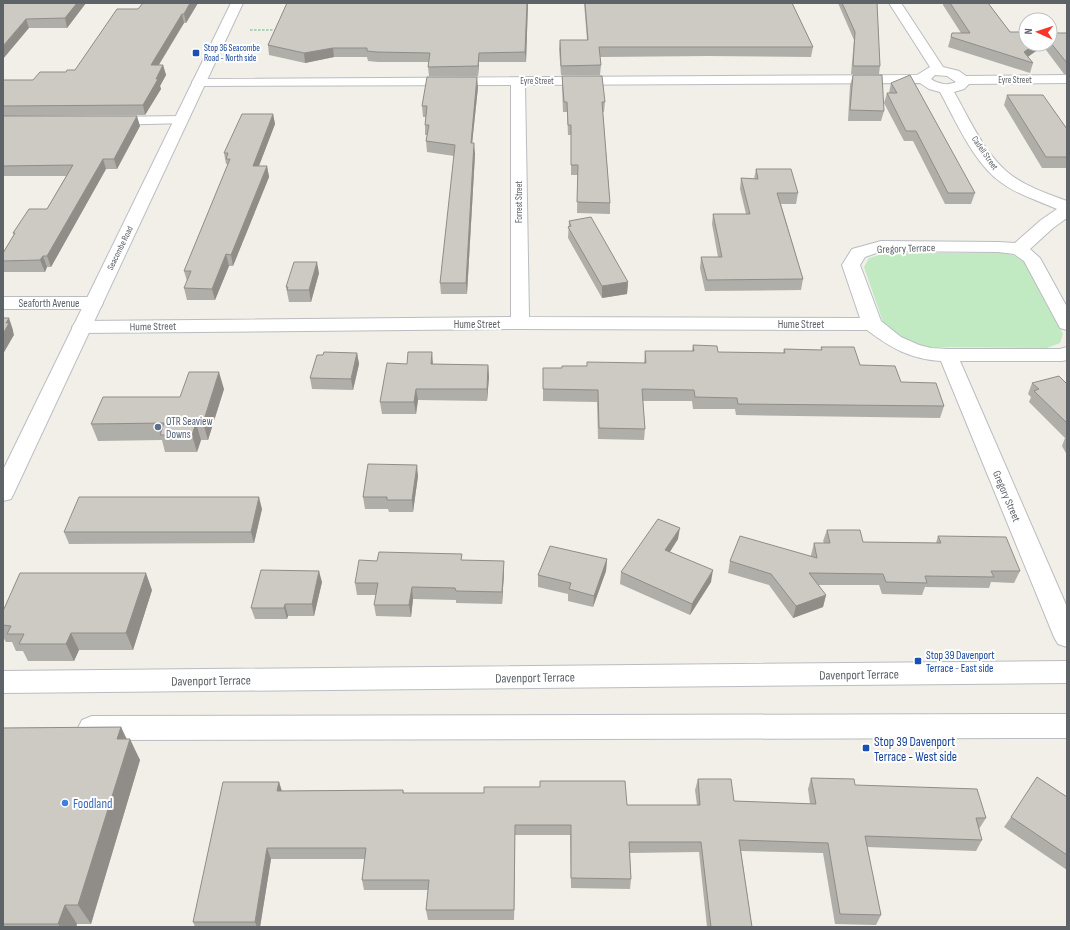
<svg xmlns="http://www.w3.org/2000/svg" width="1070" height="930" viewBox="0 0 1070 930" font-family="'Sofia Sans Condensed',sans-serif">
<rect width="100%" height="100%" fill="#f1efe7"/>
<path fill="#c2eac2" d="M886 253H1004L1016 256 1023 260 1063 334 1060 343 1047 348 929 347 912 343 897 335 883 322 864 267 869 258Z"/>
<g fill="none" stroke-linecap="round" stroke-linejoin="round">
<g stroke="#b9bdc1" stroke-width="2">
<path id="minor" d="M889 3H901L943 67 959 71 966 76 1067 75V83L969 84 964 89 954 92C970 120 985 155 1011 175 1027 187 1048 194 1067 201V218L1053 228 1030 249 1040 258 1067 307V330L1060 328 1024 261 1014 254 998 252 882 251 865 257 860 265 881 321 901 337 919 345 931 348 948 349H1060L1067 347V360L1062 361H960L1067 607V647L1058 644 1054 637 941 361C910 359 891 348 867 330L520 329 82 333 75 331 72 327 75 323 82 321 511 317V85L199 86 194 85 192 82 194 79 917 75 930 67ZM935 75 947 76 956 82C948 86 938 84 931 79ZM920 83 929 89 940 92C956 121 974 164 1002 183 1018 195 1039 201 1057 209L1041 220 1015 243 998 242 881 241 852 249 842 265 860 318 529 317 525 85Z
M181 116 186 117 188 120 186 123 109 125 104 124 102 121 104 118 109 117Z
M3 297H94L101 299 103 303 101 307 94 309H3Z
M1067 661V683L3 693V671Z
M1067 714V738L92 740 82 736 78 728 82 720 92 716Z"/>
</g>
<g stroke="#babec3" stroke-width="2">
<path id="secondary" d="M231 3H243L14 493 11 499 3 501V470Z"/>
</g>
<path stroke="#99c9a6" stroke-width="1.5" stroke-dasharray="2.5 1.5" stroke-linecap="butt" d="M250 30H278"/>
<use href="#minor" fill="#fff" fill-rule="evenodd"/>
<use href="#secondary" fill="#fff" fill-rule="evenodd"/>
</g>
<path fill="#b0aea9" d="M3 3H86L67 28H29Z
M198 3 186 23H184L159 65H163L166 75 160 86 161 89 145 115 3 116V80H33L75 70 138 9Z
M287 3H528L526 62H479L478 76H429L428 67 429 62H378L368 61 367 57H334L305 63 269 55 268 45Z
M584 3H792L813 47 811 57 708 56 600 57 601 65 600 75H561L559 49 560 40H587Z
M838 3H877L880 66 879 74H851L854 40Z
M943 3H988L1010 32 1026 44H1050V33H1067V74H1064L1043 46 1028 57 1033 63 1030 73 948 47 952 33H961L943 5Z
M853 75 884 111 881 121H848L850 85Z
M562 76 605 102 604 112H603L610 203V214L577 213 578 175H571V135H568L567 112H563L562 86Z
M891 83 975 193 971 204H945L913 141H904L884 103 887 93H889Z
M478 87 472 143 475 154 467 294H441L440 283 454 156 427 152 426 141 427 135H425V125L426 117H423L422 106Z
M1007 95 1067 129V168H1042L1004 105Z
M273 114 275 124 259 166H267L269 177 233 266H229L215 300H187L184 288 187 281 184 271 228 166 227 164H226L224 153Z
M3 116 140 126 117 169H106L51 267H47L45 272H3V253L14 235 13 233 47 209 66 176H3Z
M756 169 798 193 796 204H781L803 279 801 290 705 291 700 268 701 257H718L712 224 713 214H746L740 189 741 178 754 179Z
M569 221 628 282 627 294 602 298 568 238Z
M319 273 311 302H289L286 287Z
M693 345 718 352 783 353 784 349 821 350V347L860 365 901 382 944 406 940 418 736 415 735 409H693L692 401H643L645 429 644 440 598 439 597 402 543 401V368H562L587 366 644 363 645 351H692Z
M357 353 359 364 353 390 312 389 310 378 323 355Z
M433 364 488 365 489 377 487 401 418 400 416 414H382L380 402Z
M1032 383 1067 384V455L1062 446 1065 438 1029 402 1031 397 1028 394Z
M224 389 208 440H201L197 452H165L162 440 98 441 91 424Z
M418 476 413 512H389L388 509H365L363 497Z
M262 509 254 543 69 544 64 532Z
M827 530 863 542 936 543 938 536 1020 571 1014 583 991 582 989 588 925 587 922 595 882 594 879 585H818L826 595 823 607 793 618 769 585 728 573 730 561 811 556V555L814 543H824L823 541Z
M678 539 670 552 711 582 690 615 620 584 621 572Z
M607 559 606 571 593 607 568 601V594L538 587V575Z
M463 560 504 572 502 604 456 603V600L413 599 411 617 376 616 374 605 376 595H357L355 583 377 561Z
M322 582 314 616H288L287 619H255L251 608Z
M152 590 133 650H79L74 661H28L23 651H16L12 642H6L3 637V611Z
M121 727 127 739 140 760 91 924H77L76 927H3V728Z
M811 778 855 785 986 818 979 829 982 840 976 851 867 847 881 915 876 925 835 924 823 853 741 851 752 927H707L699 852 630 853 631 879 630 889 571 888 570 835H515L514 920H428L426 910 428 890H364L362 880 365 859H271L260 927H195L193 922 279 782 282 791 403 790 404 793 627 805H697L695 790 698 779 734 801 810 804 808 789Z
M1067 797V870L1004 827 1011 817Z"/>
<path fill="#908d89" d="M77 3H86L67 28 65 18Z
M190 3H198L186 23 184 14Z
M527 3H528L526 62 525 52Z
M182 14 184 23 153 74 151 65Z
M26 19 29 28 3 59V46Z
M1035 44H1044L1043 46 1023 60 1024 52Z
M333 48 334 57 305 63 304 53Z
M479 53V62L478 76V66Z
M163 65 166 75 160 86 161 89 145 115 143 105Z
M477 77 478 87 471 154V143Z
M273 114 275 124 255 176 253 166Z
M137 116 140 126 117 169 114 159Z
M474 143 475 154 467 294 466 283Z
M103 159 106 169 51 267 47 256Z
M267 166 269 177 233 266 231 255Z
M226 254 229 266 215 300 212 289Z
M43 256 47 267 45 272 40 260Z
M317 262 319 273 311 302 309 290Z
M628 282 627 294 602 298V286Z
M9 318 13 330V331L14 335 3 354V334L6 323Z
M432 352 433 364H431Z
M357 353 359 364 353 390 351 379Z
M488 365 489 377 487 401V389Z
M219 372 224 389 208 440 203 423Z
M416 389 418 400 416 414 414 402Z
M196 423 201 440 197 452 192 435Z
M417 465 418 476 413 512 412 500Z
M259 497 262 509 254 543 251 532Z
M680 528 678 539 663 562 665 550Z
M607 559 606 571 593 607 594 596Z
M504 561V572L502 604V592Z
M713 570 711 582 690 615 692 604Z
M319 571 322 582 314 616 312 604Z
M146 573 152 590 133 650 126 633Z
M412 587 413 599 411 617 409 605Z
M826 595 823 607 793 618 796 606Z
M285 604 288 616 287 619 284 608Z
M71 633 79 650 74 661 66 644Z
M121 727 128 743 130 739 140 760 91 924 78 905 117 739Z
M279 782 282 792 277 791Z
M515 825V835L514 920V910Z
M267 848 271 859 260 927H257L255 922Z
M65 905 77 924 76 927H60L58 924Z"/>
<path fill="#cdcac4" stroke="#908d89" d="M3 3H77L65 18 26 19 3 46Z
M143 3H190L184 14H182L151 65H163L156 79H158L143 105 3 106V80H33L40 72H66L67 70H75L117 9H138Z
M287 3H527L525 52 479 53 478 66 428 67 430 53 377 52 367 51V48H333L304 53 268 45Z
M585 3H792L813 47H599L601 65 561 66 560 40H588Z
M842 3H877L880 66H853L855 32Z
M950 3H988L1010 32H1026V44H1035L1024 52 1033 63 951 37 952 33H970Z
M1050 33H1067V63L1050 42Z
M853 75H882L884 111 850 110Z
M910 75 975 193H948L916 131H906L887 93H897L891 83Z
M562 76H602L605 102H602L610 203 577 202 578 165H571V125H568L567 102H564Z
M427 77H477L471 143H474L466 283H440L455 145 426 141 429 125H425L427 106H422Z
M1007 95H1043L1067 129V157H1046Z
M242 114H273L253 166H267L231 255 226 254 212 289 184 288 191 271H184L230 159H226L228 153H224Z
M3 116H137L114 159H103L47 256H43L40 260 3 261V253L15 233H13L29 209H47L73 165 3 166Z
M756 169H791L798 193H777L803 279 707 280 701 257H722L713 214H750L741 178 758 179Z
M591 217 628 282 602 286 568 227 571 226 569 221Z
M294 262H317L309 290H287L288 287H286Z
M3 318H9L6 323H9L3 334Z
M693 345 717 346 718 352 785 353 784 349 822 350 821 347H854L860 365 895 366 901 382 936 383 944 406 738 404 737 398 695 397 694 390 642 389 645 429 599 428 598 390 543 389V368H562V366H587V362L646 363 645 351H694Z
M324 352 357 353 351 379 310 378 317 355H323Z
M408 352H432L431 364 488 365 487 389H416L414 402H380L387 363 407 364Z
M189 372H219L203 423H196L192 435H160L164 423 91 424 103 397H180Z
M1059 376 1067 384V423L1034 391 1039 389 1032 383Z
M368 464 417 465 412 500H387V497H363Z
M79 497H259L251 532H64Z
M658 519 680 528 665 550 713 570 692 604 621 572Z
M827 530H860L863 542 941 543 938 536 1006 537 1020 571H991L994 577 925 576 927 583 886 582 883 574 809 573 826 595 796 606 771 574 730 561 740 536 817 558 814 543H830Z
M550 546 607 559 594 596 569 589 571 583 538 575Z
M379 552 462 554 461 560 504 561 502 592 456 591 455 588 412 587 409 605H374L378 583H355L359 560 377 561Z
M261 570 319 571 312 604H285L284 608H251Z
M20 573H146L126 633H71L66 644H19L24 634H7L11 626 3 625V611Z
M121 727 117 739H130L78 905H65L58 924H3V728Z
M1037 777 1067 797V855L1011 817Z
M811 778 854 779 855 785 977 789 986 818H976L982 840 865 836 881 915 840 914 828 843 739 840 752 927H711L701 842H629L631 879 571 878V825H515L514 910H426L429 880H362L366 848H267L255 922H193L223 782H279L277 791 403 790V793H484V787H540V781H625L627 805H700L698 779H731L734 801 816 804Z"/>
<g fill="#1a4fb4" stroke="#fff" stroke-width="1.5">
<rect x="192" y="49" width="8" height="8" rx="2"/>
<rect x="914" y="657" width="8" height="8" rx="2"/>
<rect x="862" y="744" width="8" height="8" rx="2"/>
</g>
<circle fill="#5c6f8a" stroke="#fff" stroke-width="1.5" cx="158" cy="427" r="4"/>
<circle fill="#3f7fe0" stroke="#fff" stroke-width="1.5" cx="65" cy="803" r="4"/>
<g text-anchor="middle" stroke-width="4" stroke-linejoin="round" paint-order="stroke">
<g font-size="9" fill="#164399" stroke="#fff" text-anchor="start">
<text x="204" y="51">Stop 36 Seacombe<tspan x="204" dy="10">Road - North side</tspan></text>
</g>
<g font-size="9" fill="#5e6368" stroke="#fff">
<text x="1015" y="83">Eyre Street</text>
<text x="537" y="84">Eyre Street</text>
<text transform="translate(985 153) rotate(55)" y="3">Cadell Street</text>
<text transform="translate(519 202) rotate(-90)" y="3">Forrest Street</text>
<text transform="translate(120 248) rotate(-64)" y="3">Seacombe Road</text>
</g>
<g font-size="11" fill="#5e6368" stroke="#fff">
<text transform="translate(906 248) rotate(-2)" y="4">Gregory Terrace</text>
<text x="49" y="307">Seaforth Avenue</text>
<text x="477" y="328">Hume Street</text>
<text x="801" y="328">Hume Street</text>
<text transform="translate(153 326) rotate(-1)" y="4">Hume Street</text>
<text transform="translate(1007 496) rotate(67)" y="4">Gregory Street</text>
</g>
<g font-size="11" fill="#4e5e75" stroke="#fff" text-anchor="start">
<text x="166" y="425">OTR Seaview<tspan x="166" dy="13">Downs</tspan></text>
</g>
<g font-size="11" fill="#164399" stroke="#fff" text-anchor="start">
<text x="926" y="659">Stop 39 Davenport<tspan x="926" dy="13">Terrace - East side</tspan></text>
</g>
<g font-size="13" fill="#5e6368" stroke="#fff">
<text transform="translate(859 674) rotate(-1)" y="5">Davenport Terrace</text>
<text transform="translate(535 677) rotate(-1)" y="5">Davenport Terrace</text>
<text transform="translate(211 680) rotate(-1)" y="5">Davenport Terrace</text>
</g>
<g font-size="13" fill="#164399" stroke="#fff" text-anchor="start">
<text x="874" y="746">Stop 39 Davenport<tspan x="874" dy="15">Terrace - West side</tspan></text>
</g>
<g font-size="13" fill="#366cbe" stroke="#fff" text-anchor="start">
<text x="73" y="808">Foodland</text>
</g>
</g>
<rect width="1070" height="930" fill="none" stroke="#5e6368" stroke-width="8"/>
<g transform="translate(1038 32) rotate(273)"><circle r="19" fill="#ffffff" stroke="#bfc1c3"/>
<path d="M0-3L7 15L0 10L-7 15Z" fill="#f73627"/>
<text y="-6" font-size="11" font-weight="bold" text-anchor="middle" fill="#5e6368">N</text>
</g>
</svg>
